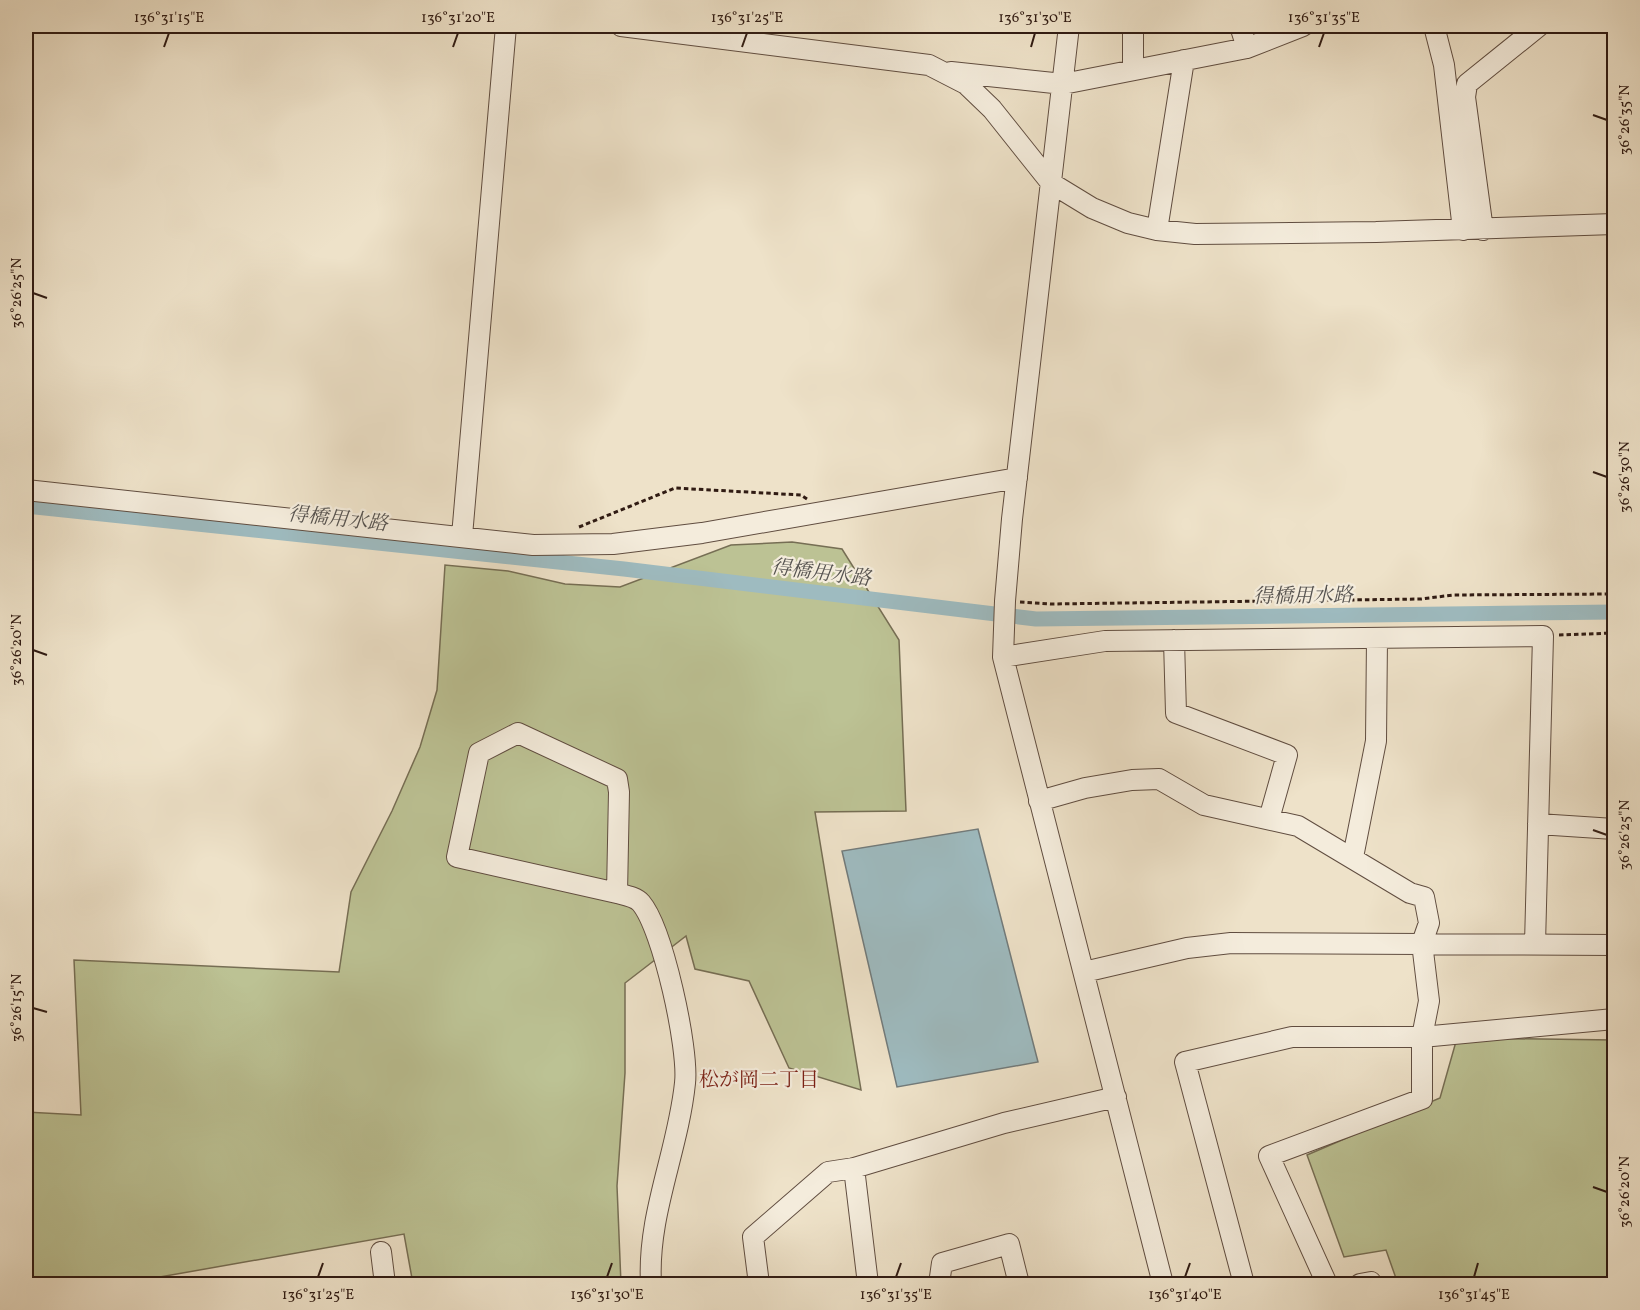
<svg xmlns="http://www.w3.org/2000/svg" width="1640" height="1310" viewBox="0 0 1640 1310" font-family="Vollkorn,'Noto Serif JP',serif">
<rect width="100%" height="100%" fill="#eee2c9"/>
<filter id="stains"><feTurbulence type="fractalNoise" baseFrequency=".00333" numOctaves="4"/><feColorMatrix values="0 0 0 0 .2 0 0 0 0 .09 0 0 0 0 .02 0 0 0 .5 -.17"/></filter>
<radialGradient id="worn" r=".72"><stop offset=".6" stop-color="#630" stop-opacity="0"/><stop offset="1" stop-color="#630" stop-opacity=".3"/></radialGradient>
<path fill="#bcc294" stroke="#766e54" stroke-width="1.5" d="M792 542 842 549 899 640 906 811 815 812 861 1090 789 1068 749 981 695 969 686 936 625 983V1073L617 1186 621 1284H413L404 1234 120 1284H26V1112L81 1115 74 960 339 972 351 892 392 811 420 747 437 690 445 565 508 571 565 584 620 587 731 545Z
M1457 1038 1614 1040V1284H1398L1386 1250 1344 1257 1307 1155 1440 1098Z"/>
<path fill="#9ebbc0" stroke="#727b7b" stroke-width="1.5" d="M978 829 1038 1062 897 1087 842 851Z"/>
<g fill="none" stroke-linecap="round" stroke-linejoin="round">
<path stroke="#9ebbc0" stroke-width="15" d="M26 506 624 569 1036 619 1614 612"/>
<g stroke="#604d40" stroke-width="22">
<path id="minor" d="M621 26 929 65 966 84 992 109 1051 183 1092 208 1128 223 1157 230 1195 234 1376 232 1614 224
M1069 26 1012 519 1005 601 1003 657 1163 1284
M1240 26 1247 48
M1434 26 1444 65 1463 230
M1133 70V26
M951 72 1063 84 1247 48 1303 26
M1157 230 1184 60
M1483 230 1465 97 1467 84 1539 26
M26 490 533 545 613 544 702 533 1017 478
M462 536 506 26
M1174 640 1176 713 1287 755 1269 819
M1003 657 1105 641 1543 636 1535 944
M518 733 617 779 619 792 617 893 457 857 479 753Z
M1039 801 1085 788 1132 780 1159 779 1204 805 1298 826 1410 893 1424 897 1429 923 1422 943 1429 1001 1422 1037V1099L1269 1156 1327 1284
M1538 824 1614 829
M1353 857 1376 741 1377 638
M617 893C624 895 636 897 641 903 663 929 689 1049 685 1083 678 1152 647 1214 651 1284
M1084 972 1187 948 1231 943 1614 945
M854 1168 868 1284
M381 1252 385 1284
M759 1284 753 1237 828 1172 854 1168 1004 1123 1116 1097
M939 1284 942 1263 1009 1244 1019 1284
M1244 1284 1185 1062 1292 1037H1422L1614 1019
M1360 1284 1371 1282 1372 1284"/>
</g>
<path stroke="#301b13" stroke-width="3" stroke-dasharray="4.5 3" stroke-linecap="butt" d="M579 527 675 488 801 495 807 499
M1020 602 1050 604 1421 599 1453 595 1614 594
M1559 635 1614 633"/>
<use href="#minor" stroke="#f4ecdc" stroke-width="20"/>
</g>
<path fill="none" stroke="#301b13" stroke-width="2" d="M164 47 169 33M453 47 458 33M742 47 747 33M1031 47 1035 33M1319 47 1324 33M1593 115 1607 120M33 293 47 298M1593 472 1607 477M33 650 47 655M1593 830 1607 835M33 1008 47 1012M1593 1187 1607 1192M318 1277 323 1263M607 1277 612 1263M896 1277 901 1263M1185 1277 1190 1263M1474 1277 1478 1263"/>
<g text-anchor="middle" stroke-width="4.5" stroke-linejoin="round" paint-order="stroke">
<g font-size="20" font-style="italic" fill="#565350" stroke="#f4ecdc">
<text transform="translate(338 518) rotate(6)" y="7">得橋用水路</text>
<text transform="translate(821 572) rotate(7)" y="7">得橋用水路</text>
<text transform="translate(1303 595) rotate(-1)" y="7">得橋用水路</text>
</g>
<g font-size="20" fill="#7a1f14" stroke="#f4ecdc">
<text x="759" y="1086">松が岡二丁目</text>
</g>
</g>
<rect width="1640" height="1310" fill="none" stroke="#eee2c9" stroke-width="66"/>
<rect x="33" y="33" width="1574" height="1244" fill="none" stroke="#301b13" stroke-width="2"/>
<g font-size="15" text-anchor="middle" fill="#301b13">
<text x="169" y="22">136°31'15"E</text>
<text x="458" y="22">136°31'20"E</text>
<text x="747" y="22">136°31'25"E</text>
<text x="1035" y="22">136°31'30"E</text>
<text x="1324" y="22">136°31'35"E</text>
<text transform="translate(1624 120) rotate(-90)" y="5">36°26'35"N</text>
<text transform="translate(16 293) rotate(-90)" y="5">36°26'25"N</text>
<text transform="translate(1624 477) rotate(-90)" y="5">36°26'30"N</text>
<text transform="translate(16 650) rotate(-90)" y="5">36°26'20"N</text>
<text transform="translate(1624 835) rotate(-90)" y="5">36°26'25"N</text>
<text transform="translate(16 1008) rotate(-90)" y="5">36°26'15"N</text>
<text transform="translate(1624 1192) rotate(-90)" y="5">36°26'20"N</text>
<text x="318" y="1299">136°31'25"E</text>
<text x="607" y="1299">136°31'30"E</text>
<text x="896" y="1299">136°31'35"E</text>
<text x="1185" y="1299">136°31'40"E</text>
<text x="1474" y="1299">136°31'45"E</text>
</g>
<rect width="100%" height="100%" filter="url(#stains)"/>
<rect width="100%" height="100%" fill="url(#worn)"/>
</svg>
